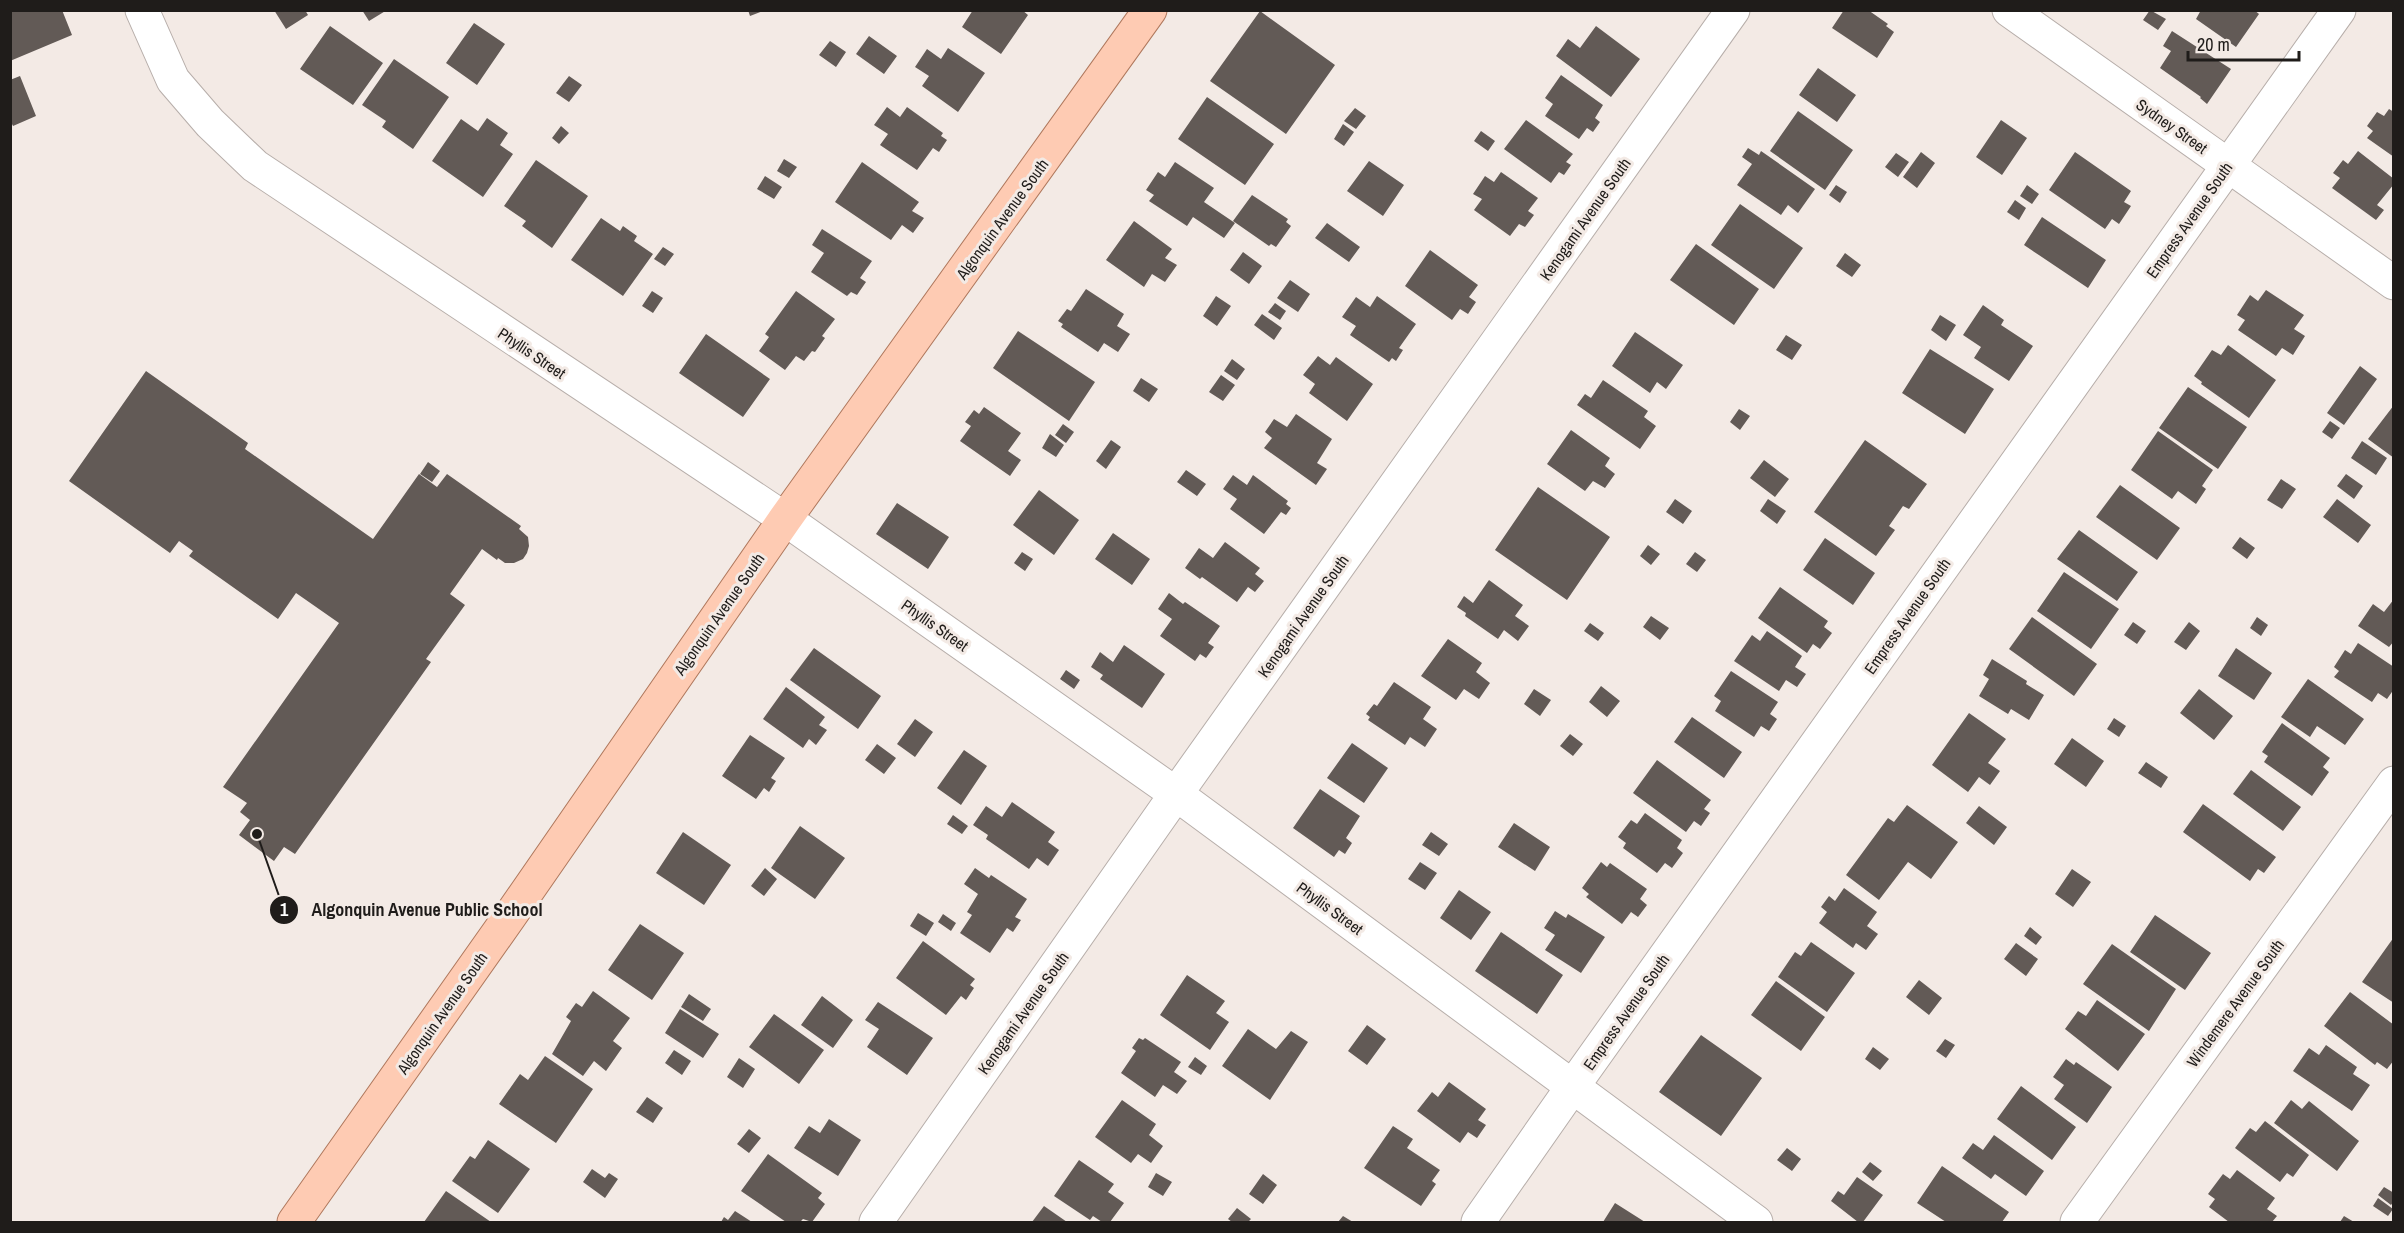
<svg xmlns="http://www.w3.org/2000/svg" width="2404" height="1233" viewBox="0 0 2404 1233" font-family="'Archivo Narrow',sans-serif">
<rect width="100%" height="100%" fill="#f3eae5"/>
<path fill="#625a56" d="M10 10H62L72 35 10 61Z
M274 10H305L308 15 286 29Z
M362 10H387L369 21Z
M748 10H763V11L750 16Z
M973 10H1022L1028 15 1001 54 962 27Z
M1844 10H1868L1888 24 1886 26 1894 32 1877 58 1832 28Z
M2150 10 2166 19 2158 30 2143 20Z
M2201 10H2254L2259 14 2236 47 2196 19Z
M1260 11 1335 65 1286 134 1210 81Z
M474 23 505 44 477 85 446 63Z
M330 26 383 63 353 105 300 69Z
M1596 26 1640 59 1611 97 1556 56 1568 39 1580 48Z
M2172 31 2231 69 2207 104 2200 98 2201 97 2160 68 2171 51 2163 46Z
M869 36 897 56 884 74 856 54Z
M830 41 846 52 836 67 819 55Z
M948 48 985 73 958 112 922 86 929 76 915 67 927 49 941 59Z
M394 59 449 97 413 149 382 127 386 121 362 105Z
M1818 68 1856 95 1837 122 1799 95Z
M1561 75 1603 105 1595 118 1600 122 1593 132 1587 128 1579 139 1545 116 1553 104 1545 98Z
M20 76 36 116 13 126 10 120V80Z
M569 76 582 85 569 102 556 93Z
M1207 97 1274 144 1245 185 1178 139Z
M887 107 900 117 907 107 943 133 941 136 947 140 939 152 933 148 917 170 880 145 888 134 874 125Z
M1355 108 1366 116 1356 129 1344 121Z
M2389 109 2394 112V157L2367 138 2373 131 2367 126 2377 112 2384 116Z
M1798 111 1853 150 1825 190 1770 151Z
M487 118 508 133 500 145 513 154 483 197 432 161 461 119 478 131Z
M1526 120 1573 154 1566 162 1571 165 1564 175 1559 172 1551 183 1504 149Z
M2001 120 2027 138 2002 175 1976 157Z
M1343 124 1354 132 1344 146 1334 139Z
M561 126 569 133 559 144 552 138Z
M1481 131 1495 141 1488 151 1474 141Z
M1748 148 1759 155 1761 151 1815 189 1798 213 1788 205 1781 215 1737 185 1752 164 1742 157Z
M2358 151 2394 179V184L2377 205 2384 210 2376 220 2332 188 2340 178 2333 173 2343 160 2348 164Z
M1921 152 1935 163 1917 188 1903 177Z
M2075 152 2131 191 2124 202 2131 206 2119 224 2112 219 2105 229 2049 190Z
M1896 153 1909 162 1898 177 1885 167Z
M784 159 797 167 789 178 777 171Z
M536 160 588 196 552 248 522 226 526 221 504 206Z
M1369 161 1404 185 1383 216 1347 191Z
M862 162 919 202 912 211 924 218 913 233 902 225 891 240 835 202Z
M1175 162 1214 188 1204 202 1235 223 1224 238 1193 217 1187 226 1149 201 1154 195 1146 190 1158 172 1165 177Z
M1501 172 1538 198 1528 211 1534 215 1525 227 1519 224 1510 236 1474 210 1482 199 1473 194 1485 176 1494 182Z
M765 176 782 187 774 199 757 189Z
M1836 185 1847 192 1840 203 1829 195Z
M2027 185 2039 194 2032 204 2020 196Z
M1252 195 1288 219 1286 222 1291 226 1276 247 1271 244 1269 246 1233 221Z
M2015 200 2026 208 2019 220 2007 212Z
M1740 204 1803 248 1774 289 1711 245Z
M2042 217 2106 260 2088 288 2024 245Z
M601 218 620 231 623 226 637 236 634 241 653 254 623 296 571 260Z
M1134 221 1172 249 1165 258 1177 265 1165 282 1152 274 1144 287 1106 260Z
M1327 223 1360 247 1349 262 1315 238Z
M822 229 872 261 860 278 866 282 857 295 851 292 847 296 811 272 824 253 812 245Z
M1696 244 1759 289 1734 325 1670 280Z
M663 247 674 254 665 266 654 259Z
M1430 250 1478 285 1469 297 1476 302 1468 314 1460 309 1452 320 1405 286Z
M1243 252 1262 266 1249 284 1230 270Z
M1845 253 1861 265 1852 277 1836 266Z
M1290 280 1310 294 1298 312 1277 298Z
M1086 289 1124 314 1117 326 1130 334 1118 352 1104 343 1098 352 1061 327 1063 324 1058 321 1067 309 1071 311Z
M2266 290 2304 315 2294 329 2305 336 2293 355 2282 348 2276 356 2238 330 2245 320 2237 315 2250 295 2258 301Z
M652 291 663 298 653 313 642 306Z
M796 291 835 319 822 336 825 338 815 352 812 351 804 361 796 356 785 370 759 351 769 337 765 334Z
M1216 296 1231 306 1217 326 1203 316Z
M1377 296 1416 324 1399 348 1403 350 1396 361 1392 358 1389 362 1350 335 1356 326 1342 317 1356 297 1370 307Z
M1275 303 1286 311 1280 320 1268 312Z
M1983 305 2004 320 2001 325 2033 346 2009 381 1974 358 1981 347 1963 335Z
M1262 314 1282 328 1274 340 1254 325Z
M1940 315 1956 325 1946 341 1931 330Z
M1018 331 1095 382 1069 421 993 368Z
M1635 332 1683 365 1666 389 1657 382 1650 393 1612 366Z
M706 334 770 379 743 417 679 373Z
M1786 335 1802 345 1792 360 1776 350Z
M2228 345 2276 380 2249 418 2201 384 2202 382 2194 376 2212 350 2221 355Z
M1930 349 1994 389 1965 434 1902 393Z
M1318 356 1330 365 1336 357 1373 384 1347 421 1309 393 1315 384 1303 375Z
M1232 359 1245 369 1237 380 1224 371Z
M2360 366 2377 379 2344 425 2327 413Z
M146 371 248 443 245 449 373 539 419 474 437 487 447 474 521 526 519 529 528 537 529 546 527 553 523 559 514 563H505L498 558 497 560 482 549 450 594 465 605 426 659 431 662 295 854 284 847 274 861 239 835 250 820 240 812 247 803 223 787 339 623 296 593 278 619 189 556 193 551 179 541 170 553 69 481Z
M1221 375 1235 385 1223 401 1209 392Z
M1141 378 1158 389 1149 402 1133 391Z
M1603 380 1648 411 1644 417 1656 426 1640 449 1577 405 1585 394 1591 398Z
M2188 387 2247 427 2218 469 2159 428Z
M2394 405V458L2368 439Z
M984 407 1021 433 1008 451 1021 460 1010 476 960 441 971 426 965 422 974 410 979 414Z
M1739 409 1750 416 1740 430 1730 422Z
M1296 414 1332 439 1317 463 1327 469 1316 485 1264 448 1272 438 1265 432 1274 419 1287 427Z
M2330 421 2340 428 2332 439 2322 432Z
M1063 424 1074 432 1066 443 1055 435Z
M1571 430 1610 458 1605 466 1615 474 1605 488 1593 481 1585 491 1547 464Z
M2158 431 2213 470 2202 486 2206 489 2196 504 2178 491 2172 499 2131 470Z
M1050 434 1064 445 1056 457 1042 448Z
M1111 440 1121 447 1106 469 1096 461Z
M1865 440 1927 484 1909 509 1903 506 1889 526 1895 530 1876 556 1814 512Z
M2362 441 2387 458 2376 475 2351 458Z
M1764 460 1789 479 1775 497 1750 478Z
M428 462 440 471 432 482 420 474Z
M1186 470 1206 484 1197 496 1177 482Z
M2346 474 2363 486 2354 499 2337 486Z
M1233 475 1247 485 1253 475 1288 501 1286 504 1291 508 1286 515 1281 512 1264 534 1230 509 1237 499 1223 489Z
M2281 479 2296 489 2282 509 2267 500Z
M2120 485 2180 528 2157 560 2096 517Z
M1538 487 1610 537 1567 600 1495 550Z
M1039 490 1079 520 1054 555 1013 525Z
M1675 499 1692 511 1683 524 1666 512Z
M1768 499 1786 511 1777 524 1760 511Z
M2337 499 2371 525 2358 543 2323 517Z
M897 503 949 537 928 569 876 534Z
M2079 530 2138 572 2117 601 2057 559Z
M1113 533 1150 559 1132 585 1095 559Z
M2240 537 2255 548 2247 559 2232 548Z
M1825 538 1875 573 1853 605 1803 570Z
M1225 542 1260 568 1255 574 1264 581 1255 592 1248 587 1237 602 1202 577 1200 579 1185 568 1199 548 1213 558Z
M1648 545 1660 554 1651 565 1640 556Z
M1022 552 1033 559 1025 571 1014 563Z
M1695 552 1706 560 1697 572 1686 564Z
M2064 572 2119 609 2091 649 2037 611Z
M1489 580 1523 605 1515 616 1529 626 1518 641 1504 630 1498 639 1465 616 1466 613 1457 607 1464 596 1473 603Z
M1780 587 1828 621 1824 627 1832 633 1820 649 1813 644 1807 653 1758 618Z
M1169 593 1183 604 1185 602 1220 626 1208 643 1214 647 1206 658 1200 654 1195 661 1160 636 1172 619 1158 609Z
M2394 599V641L2389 647 2358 626 2373 604 2384 612Z
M1651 616 1669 628 1660 640 1643 627Z
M2032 617 2097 664 2074 696 2009 649Z
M2257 617 2268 625 2261 636 2250 628Z
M2133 622 2146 631 2137 644 2124 635Z
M2189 622 2200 631 2186 650 2174 642Z
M1590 623 1604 633 1598 641 1584 631Z
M1767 631 1802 656 1795 667 1806 674 1797 687 1786 680 1779 691 1734 661 1752 635 1760 641Z
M1448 639 1482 663 1476 672 1490 683 1479 699 1464 689 1456 700 1421 676Z
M2358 643 2394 667V689L2387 699 2378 693 2372 702 2334 677 2339 671 2334 667 2345 650 2351 654Z
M1124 645 1165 674 1142 708 1100 679 1103 675 1091 667 1100 652 1113 662Z
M814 648 881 696 858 729 790 680Z
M2236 648 2272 673 2254 700 2218 676Z
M1992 659 2027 681 2026 684 2044 695 2029 720 2011 709 2008 714 1979 696 1989 679 1983 675Z
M1066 670 1080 680 1074 689 1060 679Z
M1731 671 1778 702 1770 714 1777 719 1769 731 1761 726 1754 737 1715 711 1721 701 1714 696Z
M2308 679 2364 719 2345 745 2317 726 2310 737 2281 717Z
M1394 682 1431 707 1423 719 1437 729 1425 747 1410 737 1405 745 1368 720 1370 717 1366 714 1374 704 1377 706Z
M1601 686 1620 701 1607 717 1589 702Z
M786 687 825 717 819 725 827 730 816 745 809 739 803 748 763 719Z
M1534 689 1551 700 1540 716 1524 704Z
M2199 689 2233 716 2214 740 2180 713Z
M1969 713 2006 739 1988 763 2000 771 1990 785 1979 777 1968 792 1932 765Z
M1692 717 1742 752 1724 778 1674 742Z
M2114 718 2126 726 2119 737 2107 729Z
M915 719 933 732 915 757 897 744Z
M2282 723 2330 758 2323 767 2329 772 2312 796 2264 762 2268 756 2262 752Z
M1570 734 1583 744 1573 756 1560 746Z
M750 735 785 758 771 778 776 781 769 792 764 788 756 799 722 776Z
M2072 738 2104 761 2086 787 2054 764Z
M1352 743 1388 768 1364 803 1327 778Z
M877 744 896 758 884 774 865 760Z
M964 750 987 766 961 805 937 788Z
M1657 760 1711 800 1704 809 1710 813 1701 826 1694 821 1686 832 1633 793Z
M2146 762 2168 777 2161 788 2138 773Z
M2251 770 2301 807 2283 831 2233 794Z
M1320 789 1360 816 1346 838 1352 843 1345 854 1339 850 1334 857 1293 828Z
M1012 802 1055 832 1048 842 1059 850 1048 866 1037 858 1029 869 986 839 988 835 973 825 986 806 1002 817Z
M2203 804 2276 857 2264 873 2258 869 2250 881 2183 832Z
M1907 805 1958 842 1931 879 1908 862 1879 900 1846 875 1888 818 1894 822Z
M1979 806 2007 827 1994 845 1966 823Z
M1645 813 1682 840 1677 848 1683 853 1672 868 1665 863 1657 873 1623 848 1626 843 1618 837 1631 820 1637 824Z
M953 815 968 826 962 834 947 824Z
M1514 823 1550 847 1535 871 1498 847Z
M800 826 845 858 815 899 771 868Z
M683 832 731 865 704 905 656 873Z
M1431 832 1448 844 1439 856 1422 845Z
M1420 862 1437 873 1425 890 1408 879Z
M1601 862 1607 867 1610 863 1647 889 1640 899 1647 905 1638 917 1631 912 1622 924 1586 897 1589 894 1582 888Z
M765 868 777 879 764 896 751 886Z
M975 868 989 878 991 875 1027 899 1015 917 1021 920 1013 932 1007 928 990 953 960 933 972 915 967 912 978 894 964 884Z
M2072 869 2091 882 2073 907 2055 894Z
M1844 888 1877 912 1867 926 1878 934 1866 950 1856 943 1853 948 1819 923 1827 912 1821 907 1829 896 1835 901Z
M1459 890 1491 912 1471 940 1440 918Z
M1555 911 1566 918 1568 914 1605 937 1581 973 1545 950 1555 935 1544 928Z
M918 913 934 923 926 936 910 926Z
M943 914 956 923 951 931 938 922Z
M2155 915 2211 953 2185 990 2130 952Z
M640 924 684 953 652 1000 608 970Z
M2030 927 2042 937 2036 945 2024 936Z
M1501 932 1563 975 1537 1014 1475 971Z
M2394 937V1003L2362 982Z
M923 941 975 979 970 985 974 988 966 1000 961 996 946 1015 896 978Z
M1811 942 1855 973 1827 1012 1778 977 1795 952 1801 956Z
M2016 943 2038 959 2026 976 2004 959Z
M2112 944 2176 989 2149 1031 2083 984Z
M1187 975 1225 1001 1216 1013 1229 1022 1210 1050 1160 1015Z
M1919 980 1942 998 1929 1015 1906 997Z
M1776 981 1825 1017 1801 1051 1751 1015Z
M593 991 630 1018 613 1041 622 1048 606 1071 594 1061 583 1076 552 1054 571 1021 566 1017 576 1003 582 1007Z
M2350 992 2394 1025V1060L2387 1069 2377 1062 2375 1065 2324 1026Z
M689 994 711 1009 703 1021 681 1007Z
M822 996 853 1020 833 1048 801 1025Z
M2097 1000 2145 1034 2118 1071 2065 1029 2078 1011 2086 1016Z
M878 1002 933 1038 907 1075 867 1047 879 1029 865 1020Z
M680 1009 719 1034 703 1058 665 1033Z
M774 1014 824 1050 799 1084 749 1047Z
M1367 1025 1386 1039 1367 1065 1348 1051Z
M1248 1029 1276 1049 1291 1031 1308 1042 1270 1100 1222 1066Z
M1701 1035 1762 1078 1721 1136 1659 1092Z
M1139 1038 1143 1040 1145 1038 1181 1062 1174 1072 1187 1081 1177 1094 1163 1085 1155 1097 1121 1073 1136 1051 1132 1048Z
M1945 1039 1955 1045 1946 1058 1936 1051Z
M2326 1045 2357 1067 2353 1074 2370 1085 2352 1111 2293 1071 2309 1048 2319 1055Z
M1873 1047 1889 1059 1880 1070 1865 1059Z
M674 1050 691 1061 682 1075 665 1063Z
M545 1056 593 1089 556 1143 499 1104 520 1074 528 1080Z
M1195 1057 1207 1066 1201 1075 1188 1067Z
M739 1058 755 1069 743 1088 727 1077Z
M2066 1059 2074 1065 2076 1062 2112 1087 2087 1123 2054 1099 2064 1085 2053 1077Z
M1449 1082 1486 1109 1478 1120 1486 1125 1477 1138 1468 1132 1460 1143 1417 1111 1432 1092 1438 1097Z
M2021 1086 2076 1127 2052 1160 1997 1119Z
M647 1097 663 1108 653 1123 636 1112Z
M1122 1100 1156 1124 1149 1135 1163 1146 1151 1163 1138 1154 1131 1163 1095 1137Z
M2291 1100 2302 1109 2309 1101 2359 1141 2337 1171 2274 1123Z
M829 1119 861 1140 838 1176 794 1148 809 1126 820 1133Z
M2265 1121 2309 1155 2293 1177 2287 1173 2280 1182 2235 1148 2250 1128 2256 1132Z
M1393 1126 1413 1139 1407 1148 1440 1170 1432 1181 1436 1184 1421 1206 1364 1168Z
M749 1129 761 1138 749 1153 737 1144Z
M1994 1135 2044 1171 2026 1196 1995 1174 1991 1179 1962 1158 1973 1143 1983 1150Z
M488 1140 530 1169 498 1213 452 1181 470 1156 475 1159Z
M1787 1148 1801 1159 1792 1171 1777 1160Z
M768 1154 822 1193 818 1198 825 1204 812 1222 803 1219 800 1222H786L741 1191Z
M1079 1160 1114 1184 1108 1192 1124 1203 1110 1222H1102L1093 1216 1090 1220 1054 1196Z
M1870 1162 1882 1171 1873 1181 1862 1172Z
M1942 1166 2009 1212 2002 1222H1946L1917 1203Z
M592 1169 605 1178 609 1173 618 1179 605 1198 583 1182Z
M2237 1170 2275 1198 2267 1209 2277 1216 2272 1222H2229L2209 1207 2215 1199 2208 1194 2223 1174 2230 1179Z
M1156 1173 1172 1182 1163 1196 1148 1187Z
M1263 1174 1277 1185 1263 1204 1249 1194Z
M1857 1177 1883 1195 1863 1222H1858L1831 1201 1838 1191 1844 1195Z
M2384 1187 2394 1193V1201L2391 1205 2378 1195Z
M446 1191 491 1222H424Z
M2378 1198 2393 1209 2388 1216 2373 1206Z
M1615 1203 1645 1222H1603Z
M1044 1206 1067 1222H1032Z
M1237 1208 1251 1219 1248 1222H1232L1228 1219Z
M735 1211 752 1222H721L724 1217 728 1220Z
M1343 1216 1353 1222H1338Z
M2344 1216 2354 1222H2340Z"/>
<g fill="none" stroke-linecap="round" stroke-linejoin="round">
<g stroke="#b7aeaa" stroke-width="35">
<path id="minor" d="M142 10 173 80 210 123 255 166 785 519 1176 794 1756 1222
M2009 10 2394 283
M876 1222 1176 794 1733 10
M1478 1222 1573 1086 2339 10
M2077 1222 2394 783"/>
</g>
<g stroke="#af785d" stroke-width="35">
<path id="major" d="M294 1222 510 916 785 519 1150 10"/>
</g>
<use href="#minor" stroke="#fff" stroke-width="33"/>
<use href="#major" stroke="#fecbb3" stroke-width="33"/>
</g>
<g text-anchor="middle" stroke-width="6" stroke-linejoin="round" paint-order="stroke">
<g font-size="16" fill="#1f1c1a" stroke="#f3eae5">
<text transform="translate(2172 126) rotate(35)" y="6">Sydney Street</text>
<text transform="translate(1002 219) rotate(-54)" y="6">Algonquin Avenue South</text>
<text transform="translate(1585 219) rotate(-55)" y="6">Kenogami Avenue South</text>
<text transform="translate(2189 220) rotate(-55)" y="6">Empress Avenue South</text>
<text transform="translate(532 353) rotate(34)" y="6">Phyllis Street</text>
<text transform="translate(719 614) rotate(-55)" y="6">Algonquin Avenue South</text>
<text transform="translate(1303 616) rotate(-55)" y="6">Kenogami Avenue South</text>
<text transform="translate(1907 616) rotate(-55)" y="6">Empress Avenue South</text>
<text transform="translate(935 625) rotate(35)" y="6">Phyllis Street</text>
<text transform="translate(1330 908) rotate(36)" y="6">Phyllis Street</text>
<text transform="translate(2235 1003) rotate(-54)" y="6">Windemere Avenue South</text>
<text transform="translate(1626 1012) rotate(-55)" y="6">Empress Avenue South</text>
<text transform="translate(442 1013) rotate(-55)" y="6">Algonquin Avenue South</text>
<text transform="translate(1023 1013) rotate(-55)" y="6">Kenogami Avenue South</text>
</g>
</g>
<path fill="none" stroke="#1f1c1a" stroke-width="2" d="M257 834L284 910"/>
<g fill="#1f1c1a" stroke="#f3eae5" stroke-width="2">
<circle cx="257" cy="834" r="6"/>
<circle cx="284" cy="910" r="15"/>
</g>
<g font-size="18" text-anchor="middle" font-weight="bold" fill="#fff">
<text x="284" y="916">1</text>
</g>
<g font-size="18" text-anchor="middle" font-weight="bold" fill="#1f1c1a" stroke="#f3eae5" stroke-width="6" stroke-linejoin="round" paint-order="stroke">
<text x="427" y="916">Algonquin Avenue Public School</text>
</g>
<rect width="2404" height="1233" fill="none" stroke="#1f1c1a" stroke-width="24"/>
<path d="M2188 51v9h111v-9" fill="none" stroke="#1f1c1a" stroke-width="3"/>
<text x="2197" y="51" font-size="18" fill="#1f1c1a" stroke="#f3eae5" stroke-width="4.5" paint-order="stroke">20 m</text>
</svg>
